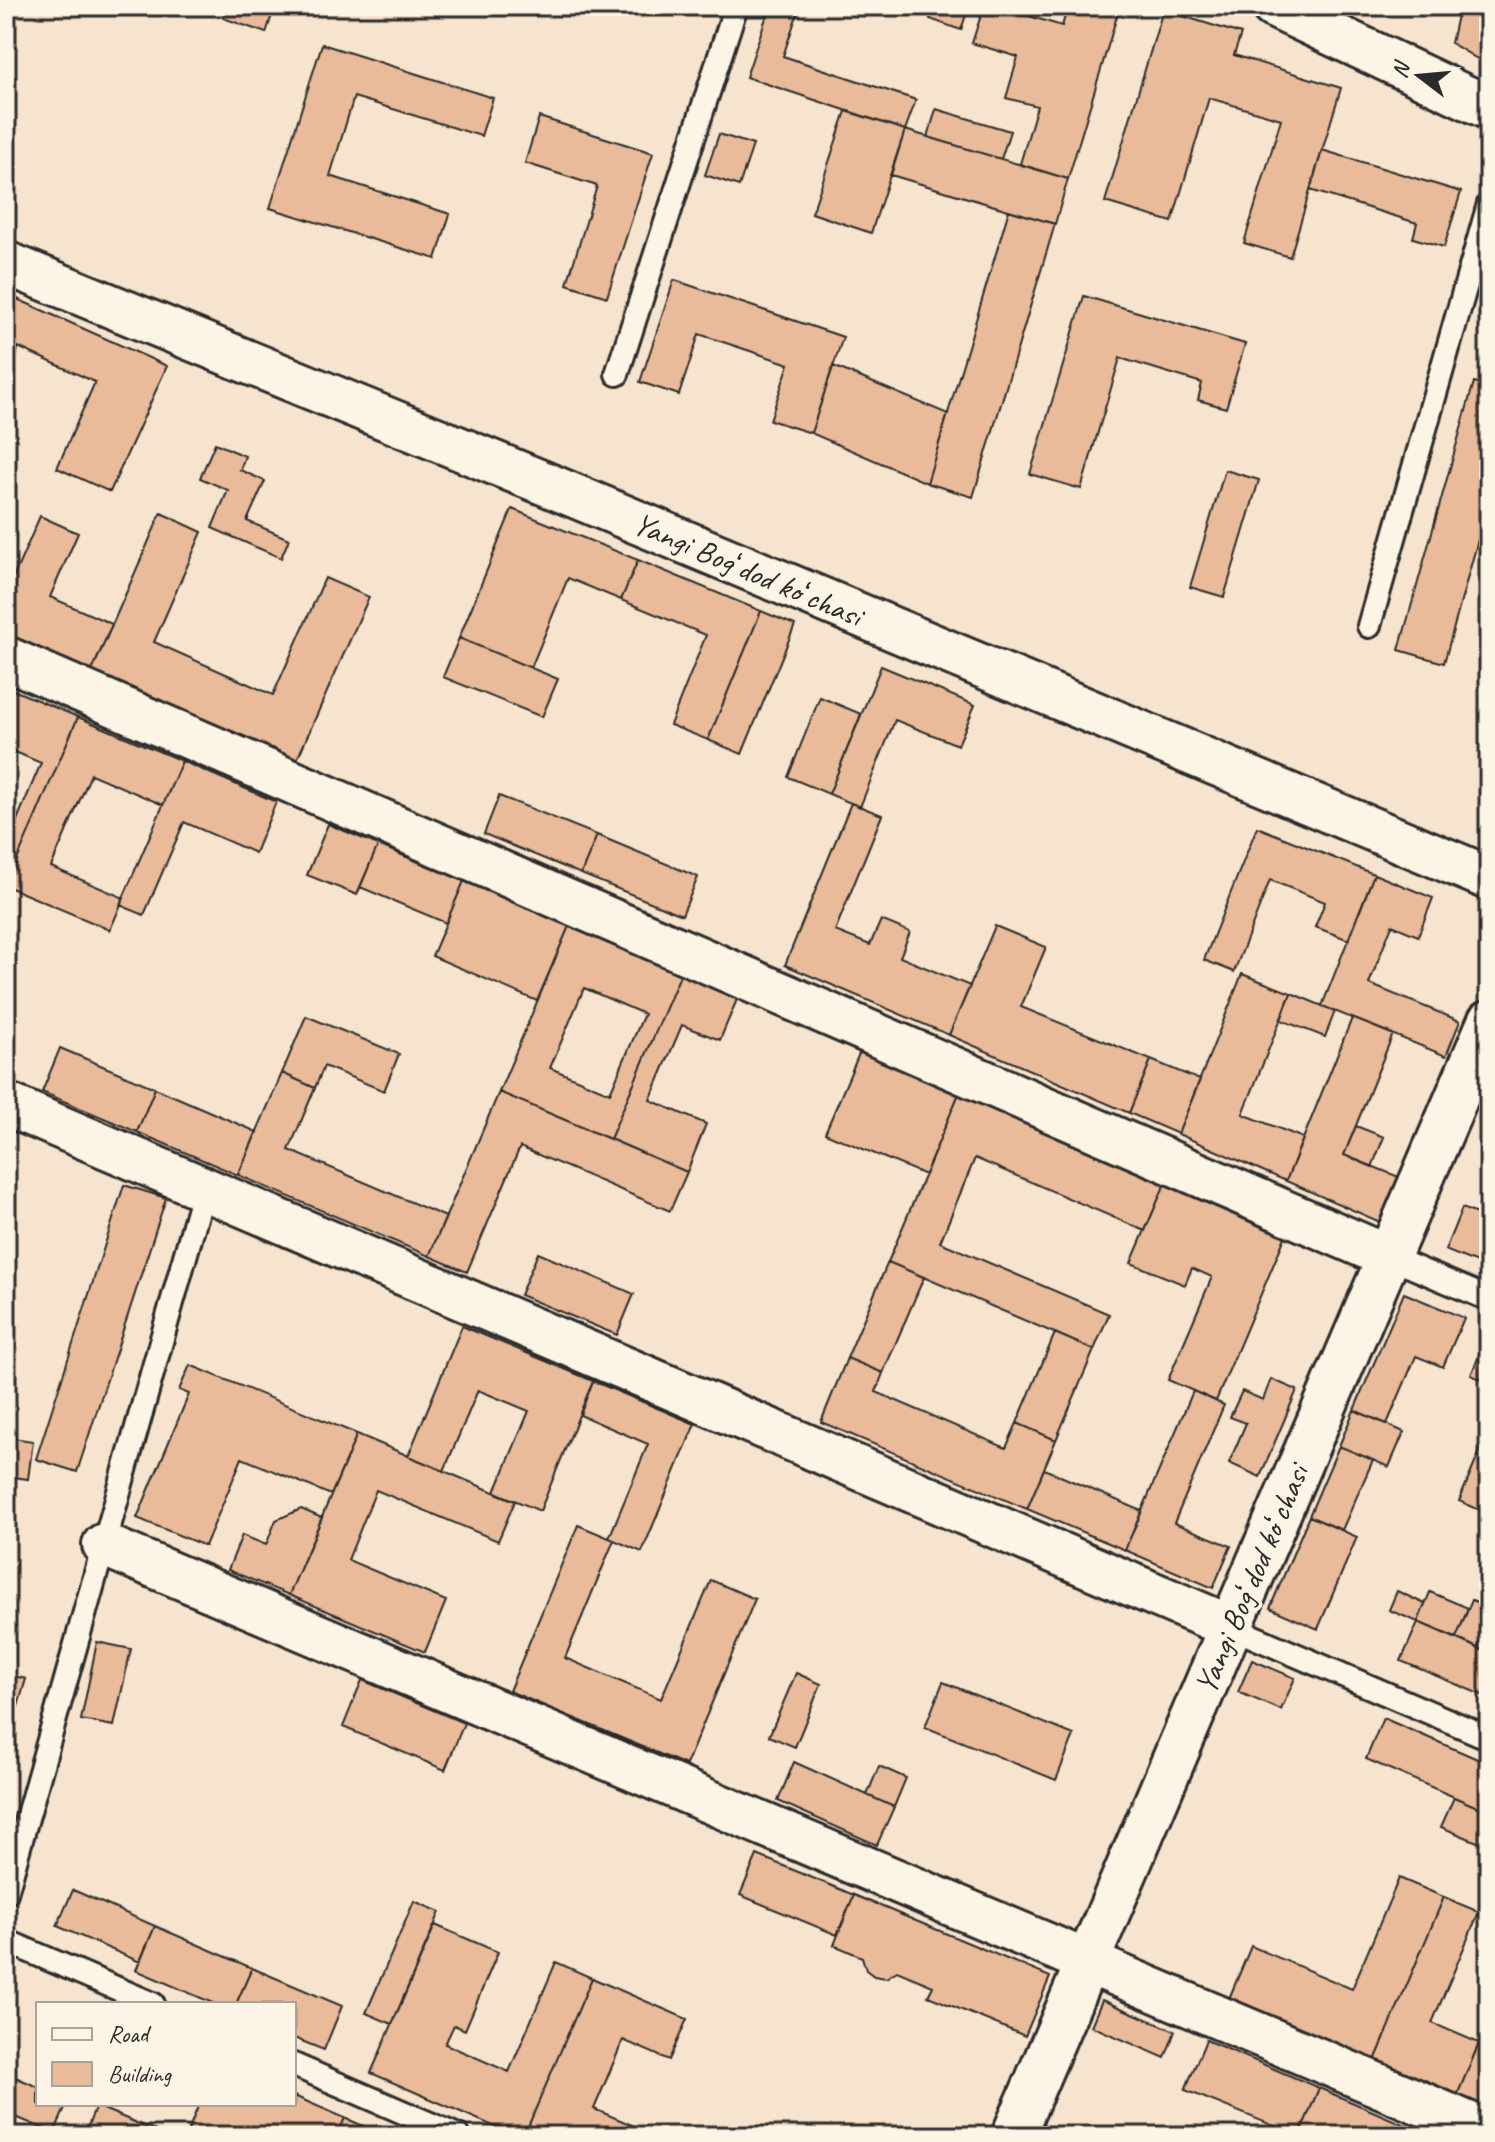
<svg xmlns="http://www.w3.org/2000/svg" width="1495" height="2142" viewBox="0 0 1495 2142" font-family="Caveat,sans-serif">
<rect width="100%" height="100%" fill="#f7e4ce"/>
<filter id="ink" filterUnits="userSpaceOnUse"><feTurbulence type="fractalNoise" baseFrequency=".0125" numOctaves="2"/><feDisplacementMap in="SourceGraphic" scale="16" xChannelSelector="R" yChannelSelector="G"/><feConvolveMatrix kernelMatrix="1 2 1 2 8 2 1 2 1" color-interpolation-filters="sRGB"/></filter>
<g filter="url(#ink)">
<path fill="#eabb9a" stroke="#2b2b2b" stroke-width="2" fill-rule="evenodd" d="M227 6H275L266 33 223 18Z
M770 6H800L783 56 916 100 905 130 746 77Z
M935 6H969L961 30 930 19Z
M984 6H996L1062 26 1068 6H1120L1068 179 1020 164 1037 106 1006 98 1018 57 972 43Z
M1459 6H1489V66L1451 43Z
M1163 10 1241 34 1234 55 1341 88 1290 257 1244 243 1281 119 1209 98 1172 222 1105 202Z
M322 44 493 98 481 136 354 97 330 176 450 214 436 259 270 208Z
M936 109 1010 131 1001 159 928 137Z
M846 111 905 130 871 233 812 213Z
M539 117 653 153 607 297 567 284 597 186 525 163Z
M905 130 1068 179 1055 224 891 175Z
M719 134 753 145 739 186 705 175Z
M1322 150 1461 192 1444 247 1413 238 1417 223 1310 190Z
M1009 210 1055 224 973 497 927 483Z
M674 280 843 337 811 433 770 420 789 364 699 334 679 395 640 382Z
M6 294 167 366 110 492 57 468 95 382 18 347 6 412Z
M1084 296 1245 344 1226 408 1198 400 1202 383 1120 358 1081 489 1030 474Z
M833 366 948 414 927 483 811 433Z
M1474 382 1489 386V500L1444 663 1399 650Z
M215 443 245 456 240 470 265 481 247 521 289 539 281 558 212 528 228 490 200 478Z
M1225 470 1259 480 1224 597 1190 587Z
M512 509 638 560 621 600 568 578 531 668 459 638Z
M161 513 202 532 154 642 273 695 325 578 369 597 296 762 92 671Z
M40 516 78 533 50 597 112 624 92 671 6 633V594Z
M638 560 761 611 708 740 670 725 706 635 621 600Z
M761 611 795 625 742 754 708 740Z
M459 638 558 679 542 717 443 677Z
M881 666 975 705 958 745 895 720 860 807 829 794Z
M6 687 78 717 6 886V830L12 832 41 763 6 748Z
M820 697 861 714 829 794 788 777Z
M78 717 182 761 163 805 91 774 51 867 124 898 110 930 6 886Z
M182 761 276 802 255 853 184 822 144 915 120 905Z
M499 796 597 835 581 874 484 834Z
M851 803 882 815 835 931 870 945 881 920 910 932 900 957 970 986 949 1035 785 965Z
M328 824 378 845 357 895 307 875Z
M1257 827 1374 874 1349 940 1315 927 1325 902 1270 880 1234 972 1204 960Z
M597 835 698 877 682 915 581 874Z
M378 845 464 881 446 923 360 887Z
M1374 874 1433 898 1418 936 1392 925 1369 984 1460 1021 1446 1056 1322 1006Z
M464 881 569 926 537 1001 432 956Z
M569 926 681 973 610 1139 499 1092ZM584 988 644 1014 610 1093 550 1068Z
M995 926 1046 947 1021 1007 1151 1060 1129 1113 949 1035Z
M681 973 738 997 720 1040 682 1025 650 1100 706 1124 687 1172 610 1139Z
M1242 974 1291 993 1243 1114 1303 1138 1286 1181 1178 1134Z
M1291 993 1335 1011 1325 1037 1281 1020Z
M306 1016 399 1054 384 1091 324 1066 315 1088 282 1073Z
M1352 1018 1393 1034 1344 1155 1399 1177 1380 1222 1286 1181Z
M60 1048 155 1088 137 1132 42 1092Z
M861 1049 960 1091 925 1175 825 1133Z
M1151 1060 1200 1080 1178 1134 1129 1113Z
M282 1073 315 1088 289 1150 446 1217 429 1256 238 1175Z
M155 1088 257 1132 238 1175 137 1132Z
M960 1091 1167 1179 1145 1231 975 1158 940 1242 1109 1314 1094 1350 888 1262Z
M499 1092 687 1172 670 1211 520 1147 467 1272 429 1256Z
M1356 1126 1384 1137 1372 1167 1344 1155Z
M1167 1179 1288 1230 1216 1401 1168 1380 1212 1277 1192 1268 1185 1285 1131 1263Z
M124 1185 166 1198 77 1472 36 1459Z
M1462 1208 1489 1219V1268L1445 1250Z
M538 1253 634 1294 617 1335 520 1295Z
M888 1262 924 1277 883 1373 847 1358Z
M1404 1293 1464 1318 1443 1367 1416 1356 1387 1424 1354 1410Z
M462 1326 593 1381 540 1511 495 1492 529 1411 478 1390 444 1471 408 1456Z
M1489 1332V1383L1471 1375Z
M1055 1333 1094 1350 1056 1440 1017 1423Z
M847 1358 883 1373 876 1392 1006 1448 1017 1423 1056 1440 1027 1509 821 1422Z
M190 1365 357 1434 331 1495 242 1458 205 1546 137 1518 189 1394 179 1390Z
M1271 1379 1297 1390 1260 1477 1229 1463 1246 1423 1230 1417 1242 1391 1263 1400Z
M593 1381 695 1424 642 1552 609 1538 648 1444 580 1415Z
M1193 1391 1224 1405 1174 1523 1231 1546 1213 1588 1125 1550Z
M1354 1410 1404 1432 1389 1467 1339 1446Z
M1489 1430V1514L1459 1501Z
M357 1434 515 1501 498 1541 376 1490 348 1560 446 1601 425 1652 289 1595Z
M6 1437 33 1441 28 1479 6 1476Z
M1339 1446 1373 1460 1342 1530 1309 1516Z
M1044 1469 1142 1511 1125 1550 1027 1509Z
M301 1509 322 1518 289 1595 228 1570 242 1535 266 1545 276 1520Z
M1309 1516 1357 1537 1318 1629 1270 1608Z
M578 1525 614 1540 565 1658 661 1699 711 1580 755 1599 686 1765 509 1691Z
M1397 1591 1425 1604 1418 1622 1389 1610Z
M1430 1592 1468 1608 1456 1638 1418 1622Z
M1472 1600 1489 1607V1622L1478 1648 1456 1638Z
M1418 1622 1489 1653V1685L1484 1696 1401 1661Z
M97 1642 131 1649 114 1726 81 1720Z
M1252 1660 1295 1678 1281 1710 1238 1692Z
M796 1673 821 1684 795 1747 769 1736Z
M6 1674 26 1679 6 1747Z
M362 1680 464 1723 445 1770 343 1727Z
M943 1682 1074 1735 1056 1780 925 1727Z
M1383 1718 1489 1764V1812L1366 1759Z
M794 1762 894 1807 877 1845 778 1801Z
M879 1766 906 1778 894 1807 867 1795Z
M1454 1797 1489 1812 1487 1846 1441 1827Z
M757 1855 854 1895 837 1935 740 1895Z
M1399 1878 1444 1897 1374 2063 1228 2001 1251 1946 1352 1989Z
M73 1890 155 1926 140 1962 57 1926Z
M854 1895 1050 1977 1025 2036 928 1996 933 1986 897 1971 886 1978 874 1976 866 1970 862 1957 834 1945Z
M1444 1897 1479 1912 1432 2023 1479 2043 1456 2098 1374 2063Z
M414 1901 440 1912 392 2024 366 2013Z
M435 1925 498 1952 465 2030 454 2025 445 2044 509 2072 556 1962 592 1978 524 2136H516L371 2073Z
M155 1926 252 1968 236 2004H215L136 1970Z
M252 1968 342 2006 324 2050 294 2038V2004H236Z
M592 1978 687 2019 669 2060 623 2040 594 2109 658 2136H524Z
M1102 2000 1175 2031 1165 2058 1091 2026Z
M1483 2034 1489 2037V2112L1456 2098Z
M1206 2040 1319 2088 1299 2136 1185 2090Z
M6 2073 38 2087V2104H67L54 2133 6 2113Z
M1319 2088 1419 2131 1417 2136H1299Z
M294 2096 345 2118 337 2136H284L261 2127 257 2136H186L199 2104H294Z
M96 2106 168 2136H84Z
M345 2118 375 2131 373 2136H337Z"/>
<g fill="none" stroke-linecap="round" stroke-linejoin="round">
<g stroke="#2b2b2b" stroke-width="28">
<path id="service" d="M617 374 736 6
M1369 626 1489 204
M1389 1257 1489 1299
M1231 1627 1489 1738
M6 1893 204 1189
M6 1941 153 2004
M294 2065 458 2136"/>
</g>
<g stroke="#2b2b2b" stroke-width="48">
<path id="minor" d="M1273 6 1489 108
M6 263 546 484 1489 878
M6 658 1389 1257
M6 1104 1231 1627
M104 1545 1489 2132
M1013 2136 1489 1022"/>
</g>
<use href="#service" stroke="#fcf5e5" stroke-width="22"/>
<use href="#minor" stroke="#fcf5e5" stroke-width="42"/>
</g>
</g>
<g text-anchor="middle" stroke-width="7" stroke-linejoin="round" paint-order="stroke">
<g font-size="32" fill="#2b2b2b" stroke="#fcf5e5">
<text transform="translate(748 569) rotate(23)" y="11">Yangi Bogʻdod koʻchasi</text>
<text transform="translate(1251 1579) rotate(-67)" y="11">Yangi Bogʻdod koʻchasi</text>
</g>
</g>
<rect width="1495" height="2142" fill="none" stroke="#fcf5e5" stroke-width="32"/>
<rect x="16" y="16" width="1463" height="2110" fill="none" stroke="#2b2b2b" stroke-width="3" filter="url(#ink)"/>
<rect x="36" y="2002" width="260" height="104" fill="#fcf5e5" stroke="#a8a49b" stroke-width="2"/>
<rect x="52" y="2028" width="40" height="12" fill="#fcf5e5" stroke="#a8a49b" stroke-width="2"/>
<text x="108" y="2042" font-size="24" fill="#2b2b2b">Road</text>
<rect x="52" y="2062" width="40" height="24" fill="#eabb9a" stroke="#a8a49b" stroke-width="2"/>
<text x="108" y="2082" font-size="24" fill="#2b2b2b">Building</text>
<g transform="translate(1419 76) rotate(286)" stroke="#fcf5e5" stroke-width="6" paint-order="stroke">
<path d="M0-6L14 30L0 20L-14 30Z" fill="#2b2b2b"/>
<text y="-12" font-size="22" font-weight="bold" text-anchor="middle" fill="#2b2b2b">N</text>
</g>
</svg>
